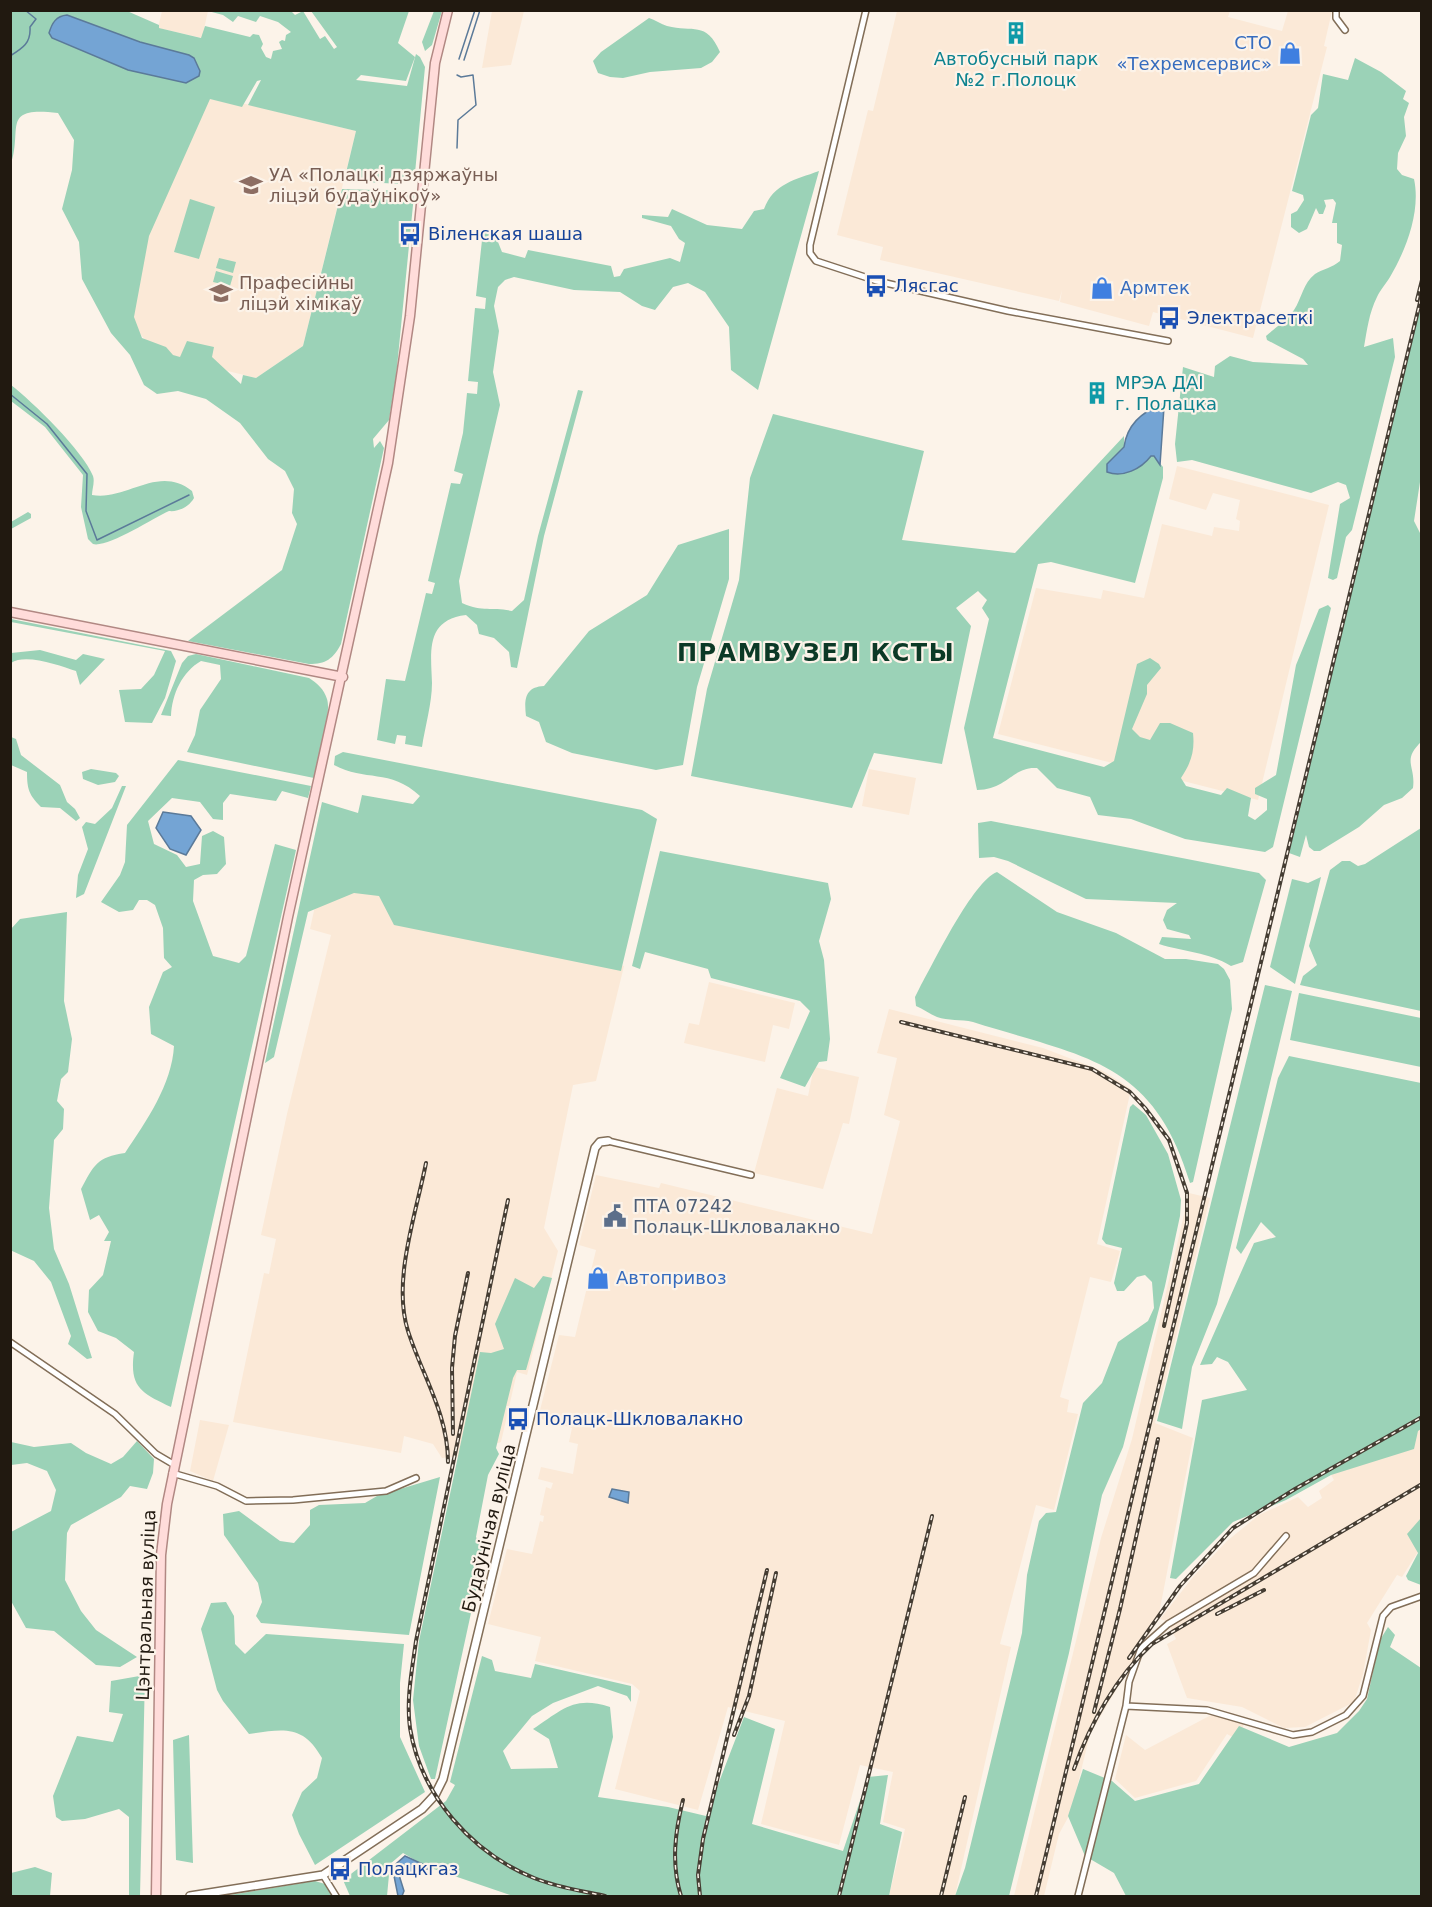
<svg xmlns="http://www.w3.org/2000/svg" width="1432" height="1907" viewBox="0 0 1432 1907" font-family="'DejaVu Sans',sans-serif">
<rect width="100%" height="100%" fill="#fcf3e9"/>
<path fill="#fbe9d7" d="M162 11H208L202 38 158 28Z
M492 11H524L511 65 482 68Z
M897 11H1230L1228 17 1282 31 1288 11H1332L1324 46 1327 47 1253 338 1153 312 1149 326 1060 302 1062 290 1059 301 880 260 883 247 837 235 868 110 873 111Z
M205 94 356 131 303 346 256 378 159 354 119 312 144 212Z
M1177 466 1329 505 1258 800 998 734 1036 588 1101 599 1103 590 1144 598 1162 524 1212 536 1214 527 1239 531 1240 521 1236 519 1240 500 1213 493 1206 510 1169 499Z
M869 769 916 778 909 815 862 806Z
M327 851 402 866 399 921 624 966 596 1081 573 1085 544 1228 558 1251 527 1375 517 1372 501 1442 464 1456 442 1458 433 1444 404 1436 401 1453 233 1422 264 1273 269 1274 276 1239 261 1235 287 1114 331 935 310 929Z
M709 982 795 1003 789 1029 773 1025 765 1062 684 1043 689 1023 699 1025Z
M889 1009 1043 1048 1103 1071 1131 1089 1097 1244 1120 1251 1111 1282 1090 1277 1060 1397 1069 1400 1067 1412 1078 1414 1054 1510 1036 1505 1000 1644 1011 1647 955 1896H889L905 1829 883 1822 893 1772 860 1765 839 1845 761 1824 785 1721 728 1707 698 1810 615 1789 640 1691 632 1684 535 1661 541 1637 488 1624 507 1549 532 1554 540 1521 543 1522 544 1516 540 1515 546 1487 551 1489 553 1483 538 1479 541 1467 573 1474 578 1444 569 1442 572 1428 538 1418 559 1335 575 1337 596 1250 579 1245 596 1175 659 1188 661 1183 872 1234 900 1121 884 1115 897 1058 877 1053Z
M814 1067 859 1077 849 1124 843 1123 823 1189 754 1173 777 1088 808 1096Z
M1189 1193 1210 1198 1155 1423 1193 1438 1158 1619 1090 1734 1071 1812 1059 1834 1044 1896H1014L1101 1538 1132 1439Z
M200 1420 229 1425 213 1481 190 1471Z
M1421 1422V1547L1402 1577 1397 1575 1367 1623 1371 1630 1363 1674 1354 1702 1305 1727 1284 1728 1242 1707 1187 1698 1167 1644 1176 1639 1167 1621 1160 1619 1193 1577 1227 1541 1259 1515 1298 1497 1308 1507 1322 1498 1319 1491 1334 1480 1331 1475Z
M1213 1714 1244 1724 1238 1740 1227 1734 1196 1781 1135 1798 1115 1779 1126 1735 1145 1750Z"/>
<path fill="#9bd2b7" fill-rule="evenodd" d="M10 11H127L159 25V28L201 38 205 26 250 37 253 34 259 35 263 44 261 48 266 57 271 59 273 51 282 49 279 42 282 40 285 41 286 35 291 32 278 22 260 16 256 22 238 16 233 22 223 15 208 11H291L295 15 303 11 320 39 325 36 334 49 337 47 311 11H409L398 43 415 57 406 81 361 75 356 80 407 86 416 54 420 57 425 67 415 173 402 184 344 181 356 131 248 105 261 80 257 81 242 107 210 99 149 236 134 317 142 338 166 347 173 355 180 357 187 341 214 347 212 357 241 384 243 375 256 378 303 346 342 189 409 191 414 195 396 377 389 420 373 439 374 448 380 441 384 448 341 644C333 659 326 664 309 664L188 641 282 570 297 524 292 513 294 489 285 471 268 459 240 423 206 399 178 391 157 394 144 385 130 355 111 333 82 279 79 242 62 209 72 170 74 140 58 113C0 106 23 128 11 164ZM67 15 140 42 194 58 197 70Z
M434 11H442L432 45 425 51 422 42Z
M649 18C655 20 661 24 667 26 693 33 706 20 720 52L712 62 701 68 650 72 623 78 610 77 598 73 593 61 601 52Z
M1355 58 1381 72 1406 91 1403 99 1409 103 1404 117 1406 136 1398 153 1397 169 1402 175 1414 179C1421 211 1406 250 1390 277 1386 284 1380 290 1377 297 1369 313 1367 330 1364 347L1393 338 1395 357 1352 530 1346 537 1337 578 1333 580 1328 578 1340 504 1350 498 1346 485 1338 482 1311 493 1192 460 1177 462 1175 444 1183 367 1214 377 1215 366 1230 356 1253 362 1308 365 1303 359 1267 340 1266 336C1275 328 1287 320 1294 310 1302 298 1303 283 1315 274 1323 269 1332 268 1340 261L1342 245 1337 243V223H1332L1336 203 1333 199 1324 200 1326 206 1323 214H1319L1316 208 1307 229 1299 233 1291 227V214L1297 211 1304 200 1303 195 1292 191 1311 115 1318 108 1323 74 1348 80Z
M819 171 758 390 731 370 729 327 705 292 688 283 673 287 655 310 642 306 620 292 574 290 514 277 505 280 498 287 494 306 499 331 493 372 500 405 459 581 462 603C485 613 491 606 512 611L524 600 538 536 578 390 583 391 544 536 517 668 511 667 509 652 494 638 479 634 477 625 466 615C425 620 431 652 432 683 432 703 425 727 422 747L405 744 406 736 397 735 395 744 377 740 386 679 405 681 426 593 432 594 435 583 428 581 451 483 460 484 463 474 454 471 463 433 467 393 477 394 478 382 468 381 475 308 485 309 486 298 476 296 483 231 494 232 502 252 525 258 528 250 611 266 614 277 620 276 624 269 670 258 680 262 685 243 679 239 671 226 642 218V215L668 217 672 209 707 225 742 229 754 211 764 209C774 183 795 180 819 171Z
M190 199 215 207 199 259 174 252Z
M219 258 236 262 233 273 216 268Z
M216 271 233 276 230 286 213 282Z
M1421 302 1422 469 1414 521 1422 537V741C1401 761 1416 765 1413 788L1402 798 1384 805 1359 827 1320 851H1314L1309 847 1306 835 1300 857 1289 853Z
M11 385C33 402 83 451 93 476 95 482 92 489 92 495 127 501 158 464 192 491L194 498C189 507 178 512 169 511 152 519 107 548 93 544L88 539 81 507 83 475 45 427 11 401Z
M773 414 924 451 902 540 1015 553 1124 436V447L1107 464V472C1121 477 1142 468 1151 456H1154L1163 467V478L1135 583 1051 562 1038 564 993 738 1104 767 1114 761 1137 664 1150 658 1159 664 1161 668 1147 685V694L1132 729 1140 737 1150 740 1160 723H1170L1193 733C1195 751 1191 763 1181 778L1186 786 1221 795 1227 788 1251 798 1248 816 1255 820 1267 810V799L1255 794V788L1276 775 1296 665 1319 609 1328 605 1331 608 1273 847 1265 852 1185 839 1131 819 1098 815 1090 797 1057 788 1037 768C1013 766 1008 789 977 790L964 728 989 619 982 608 987 600 978 591 956 608 971 626 942 764 874 753 852 808 691 776 707 689 739 580 750 478Z
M28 512 31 514V518L11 529V522Z
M729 529V579L697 687 683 765 656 770 572 753 546 742 539 722 526 716C524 699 525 687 544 686L589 631 647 595 678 545Z
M11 619 171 651 176 661 165 698 152 723 125 722 119 690 141 689 154 675 165 651 11 622Z
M40 650 76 660 83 654 105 659 80 685 76 671C60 666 26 653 11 663V653Z
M196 654 309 678C317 683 324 689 327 699 332 715 317 759 314 778L187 752 195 735 200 710 221 679 220 665 201 661C182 672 172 694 171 716L161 715 182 663 188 656Z
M11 737 16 739 21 755 60 785 67 802 75 809 80 818 76 821 60 808 41 807C29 795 27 789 27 772L11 765Z
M343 752 642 810 657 819 621 971 394 925 379 896 354 893 308 912 274 1057 265 1063 322 802 358 813 362 795 413 804 420 796C390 768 365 782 334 765L335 756Z
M178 760 311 786 308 798 282 791 276 801 230 794 223 803V820L213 819 200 802 172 798 148 821 154 844 177 855 186 867 200 864 202 836 213 831 224 837 226 864 217 874 203 875 194 880 193 901 213 956 239 963 246 956 275 844 296 850 171 1407C142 1393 129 1388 134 1352L116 1338 98 1331 88 1312 89 1290 103 1275 111 1241H104L109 1232 99 1215 90 1220 81 1189C94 1165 97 1157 125 1153 146 1122 172 1084 174 1046L151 1034 149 1007 163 972 172 967 164 958 163 928 155 905 147 900H139L133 910 119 912 101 902 120 875 125 862 127 825Z
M91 769 116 773 119 776 115 782 98 785 83 779 82 772Z
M122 786H126L84 894 76 898 78 875 88 849 82 827 86 822 95 824 112 808Z
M991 821 1259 873 1266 880 1243 962 1231 966C1208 952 1184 952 1159 944L1162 937 1191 939 1189 935 1167 929 1163 920 1167 910 1177 903 1086 899 1008 861 994 857 979 858 978 823Z
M1421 828V1011L1300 985 1303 976 1317 965 1309 946 1330 870 1342 861H1350L1358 866 1365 864Z
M660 851 828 883 831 899 819 941 824 960 830 1039 827 1061 819 1062 805 1087 780 1078 810 1011 800 1001 711 978 708 969 645 952 640 969 632 966Z
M997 872 1057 912 1116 933 1165 959H1186L1218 964 1224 969 1230 980 1232 1009 1193 1182 1190 1183C1153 1059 1083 1057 973 1022 961 1019 948 1021 937 1017 930 1014 923 1009 916 1006L915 997 920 987C934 962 973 881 997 872Z
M1321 877 1295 984 1270 967 1292 879 1308 883Z
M67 912 64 1001 72 1039 68 1072 61 1079 57 1101 64 1109 63 1129 54 1140 49 1208 54 1249 69 1284 92 1358 87 1359 68 1344 71 1336 51 1282 34 1261 10 1250 11 929 20 919Z
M1265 985 1292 991 1217 1304 1192 1367 1182 1429 1157 1421Z
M1299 993 1421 1018V1067L1290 1040Z
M1289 1056 1421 1083V1429L1418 1431 1414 1449 1331 1475 1286 1500 1233 1522 1176 1579 1170 1578 1202 1400 1247 1390 1228 1362 1217 1357 1212 1364 1200 1365 1254 1243 1276 1237 1261 1222 1241 1254 1236 1248 1278 1078Z
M1133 1104 1146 1115 1168 1154 1181 1200 1180 1216 1165 1286 1123 1447 1102 1495 1069 1653 1009 1896H955L965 1868 1022 1633 1027 1575 1039 1521 1046 1513 1056 1512 1083 1403 1102 1383 1118 1342 1148 1321 1154 1308 1152 1282 1145 1275 1137 1277 1124 1291H1117L1114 1283 1122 1248 1106 1244 1102 1239 1130 1107Z
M543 1276 552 1278 526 1370H517L513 1378 496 1448 499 1454 488 1475 476 1537 484 1553 435 1779H431L419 1746 413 1700 419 1641 480 1352 491 1353 504 1349 495 1324 515 1278 534 1288Z
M137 1441 154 1459 153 1473 147 1489 130 1486 121 1497 71 1525 67 1533 65 1580 81 1611 96 1630 137 1657 120 1667 96 1665 54 1631 26 1628 11 1601V1532L51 1511 56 1490 47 1471 27 1463 11 1465V1442L34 1447 71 1443 86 1453 111 1464 123 1457Z
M440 1477 409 1635 261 1623 256 1616 262 1602 258 1583 224 1535 223 1514 239 1511 280 1541 294 1543 310 1525V1510L319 1505 365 1503 377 1496Z
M1421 1518V1585L1408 1580 1406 1576 1418 1553 1407 1534Z
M226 1602 234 1616 235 1644 245 1654 266 1634 404 1644 400 1683V1737L425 1792 315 1865 299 1834 292 1815 302 1792 317 1778 322 1758C303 1724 283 1729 249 1734L223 1701 217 1690 201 1629 211 1603Z
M1388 1627 1395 1635 1390 1647 1421 1668V1896H1126L1114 1873 1085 1856 1068 1816 1083 1769 1112 1781 1135 1801 1199 1784 1239 1726 1289 1747 1337 1733 1359 1711 1367 1699 1380 1640Z
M482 1656 492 1660 495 1671 531 1678 535 1664 631 1686V1702L627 1696 598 1686 553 1703 532 1716 503 1751 511 1769 558 1768 549 1739 533 1729C562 1710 574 1695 610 1707L613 1737 598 1797 668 1807 706 1816 744 1717 775 1729 752 1824 843 1851 868 1777 888 1775 880 1824 902 1832 889 1896H513L425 1866 403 1853 390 1864 387 1896H350L343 1880 446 1801 455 1785 450 1782Z
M145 1675 140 1896H129V1817L119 1809 85 1819 62 1821 56 1817 53 1796 77 1736 113 1742 123 1714 109 1712 111 1681Z
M189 1735 193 1863 176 1860 173 1740Z
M35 1867 52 1873 50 1896H11V1873Z
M315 1881 325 1884 333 1896H224Z"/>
<path fill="#74a4d4" stroke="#5b7a99" stroke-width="1.5" d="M67 15 140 42 189 55 194 58 200 71 199 76 186 83 128 70 52 38 49 33C52 23 56 16 67 15Z
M1161 404 1164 407 1160 465 1154 456H1151C1141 469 1123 478 1107 472V464L1124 447C1127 425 1141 413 1161 404Z
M163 812 191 816 201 830 186 855 170 849 156 828Z
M612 1489 629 1492 628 1503 609 1497Z
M405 1856 431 1868 411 1875H399L404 1891 402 1896H398L394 1876 396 1864Z"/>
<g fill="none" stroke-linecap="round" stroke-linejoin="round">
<path stroke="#5b7a99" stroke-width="1.5" d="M10 56C23 48 31 43 30 27L36 19 25 10
M459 59 475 10
M464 60 480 10
M457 75 461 77 473 75 476 105 458 120 457 148
M10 394 47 424 87 474 86 511 97 540 189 495"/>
<g stroke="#826e58" stroke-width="8">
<path id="minor" d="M866 10 810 245V253L816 261 877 281 1008 311 1168 341
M1336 10V18L1345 30
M608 1141 751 1175
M10 1342 115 1414 156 1454 173 1464
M172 1473 217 1486 246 1501 293 1500 386 1491 416 1478
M1126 1706 1207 1710 1293 1735 1312 1732 1346 1715 1363 1696 1383 1616 1391 1607 1422 1596
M323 1875 336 1896
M1078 1896 1126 1706 1129 1682 1141 1648 1168 1624 1254 1573 1286 1536"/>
</g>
<g stroke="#826e58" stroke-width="10">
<path id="tertiary" d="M190 1896 323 1875 422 1809 435 1795 443 1779 595 1148 600 1142 608 1141"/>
</g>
<g stroke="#b18883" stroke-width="11">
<path id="primary" d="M10 612 343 677
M156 1896 161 1555 167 1504 288 917 388 463 410 316 435 63 448 10"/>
</g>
<use href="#minor" stroke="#fff" stroke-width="5"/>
<use href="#tertiary" stroke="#fff" stroke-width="7"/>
<use href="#primary" stroke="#ffdcda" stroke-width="8"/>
<g stroke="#453d33" stroke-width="4">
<path id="rail" d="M1417 300 1422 280
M901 1022 1092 1069 1130 1092 1145 1108 1169 1140 1187 1193V1223L1164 1326
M426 1163C416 1214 392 1281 408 1331 422 1375 448 1414 448 1462
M508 1200 416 1641C412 1670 406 1700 410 1728 421 1796 472 1853 534 1878 556 1887 582 1891 605 1896
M453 1434 452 1368 455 1336 468 1273
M1217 1614 1264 1590
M1129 1658 1180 1586 1233 1528 1295 1489 1422 1417
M1094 1712 1120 1609 1158 1439
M734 1735 749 1696 776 1573
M1074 1769C1090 1724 1116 1677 1152 1644L1422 1484
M681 1896C671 1864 675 1832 683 1800
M700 1896 698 1875 703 1839 767 1570
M839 1896 932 1516
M941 1896 965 1797
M1036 1896 1422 294"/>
</g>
<use href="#rail" stroke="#fcf3e9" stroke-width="1.5" stroke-dasharray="4.5" stroke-linecap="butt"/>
</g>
<defs>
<g id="building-bare" transform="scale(1.8)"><path d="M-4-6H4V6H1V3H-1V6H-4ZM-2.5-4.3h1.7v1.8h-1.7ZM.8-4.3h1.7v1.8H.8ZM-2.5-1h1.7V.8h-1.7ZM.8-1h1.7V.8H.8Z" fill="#0f9aa8" stroke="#fcf3e9" stroke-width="2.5" paint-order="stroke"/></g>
<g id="shop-bare" transform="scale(1.8)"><path d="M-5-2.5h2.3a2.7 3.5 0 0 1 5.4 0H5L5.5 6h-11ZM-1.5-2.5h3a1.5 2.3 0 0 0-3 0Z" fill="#3f7fe0" stroke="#fcf3e9" stroke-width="2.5" paint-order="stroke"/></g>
<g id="university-bare" transform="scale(1.8)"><path d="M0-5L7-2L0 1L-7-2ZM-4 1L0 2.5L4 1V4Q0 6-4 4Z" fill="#8d6e63" stroke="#fcf3e9" stroke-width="2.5" paint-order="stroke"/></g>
<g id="bus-bare" transform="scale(1.8)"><path d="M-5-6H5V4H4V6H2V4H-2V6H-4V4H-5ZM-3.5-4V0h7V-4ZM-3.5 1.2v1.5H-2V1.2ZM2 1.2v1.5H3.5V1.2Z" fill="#1a4fb4" stroke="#fcf3e9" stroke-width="2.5" paint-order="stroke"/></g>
<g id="civic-bare" transform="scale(1.8)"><path d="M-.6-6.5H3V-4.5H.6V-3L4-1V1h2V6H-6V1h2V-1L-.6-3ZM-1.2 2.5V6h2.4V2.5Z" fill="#5c6f8a" stroke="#fcf3e9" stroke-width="2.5" paint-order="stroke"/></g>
</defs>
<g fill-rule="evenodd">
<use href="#building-bare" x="1016" y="33"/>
<use href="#shop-bare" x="1290" y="53"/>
<use href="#university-bare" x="251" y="185"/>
<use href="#bus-bare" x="410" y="234"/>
<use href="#bus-bare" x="876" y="286"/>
<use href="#shop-bare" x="1102" y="288"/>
<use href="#university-bare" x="221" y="293"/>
<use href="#bus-bare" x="1169" y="318"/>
<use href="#building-bare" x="1097" y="393"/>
<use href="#civic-bare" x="615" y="1216"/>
<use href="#shop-bare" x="598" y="1278"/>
<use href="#bus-bare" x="518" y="1419"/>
<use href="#bus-bare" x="340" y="1869"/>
</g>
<g text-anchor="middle" stroke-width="4.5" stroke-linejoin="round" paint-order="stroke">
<g font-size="18" fill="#366cbe" stroke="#fcf3e9" text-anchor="start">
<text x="1272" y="49" text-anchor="end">СТО<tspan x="1272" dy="21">«Техремсервис»</tspan></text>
<text x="1120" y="294">Армтек</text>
<text x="616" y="1284">Автопривоз</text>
</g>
<g font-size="18" fill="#0d838f" stroke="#fcf3e9">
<text x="1016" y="65">Автобусный парк<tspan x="1016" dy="21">№2 г.Полоцк</tspan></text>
<text x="1115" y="389" text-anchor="start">МРЭА ДАІ<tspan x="1115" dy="21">г. Полацка</tspan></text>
</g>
<g font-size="18" fill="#785e54" stroke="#fcf3e9" text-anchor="start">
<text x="269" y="181">УА «Полацкі дзяржаўны<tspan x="269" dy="21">ліцэй будаўнікоў»</tspan></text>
<text x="239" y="289">Прафесійны<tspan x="239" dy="21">ліцэй хімікаў</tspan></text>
</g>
<g font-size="18" fill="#164399" stroke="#fcf3e9" text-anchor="start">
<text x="428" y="240">Віленская шаша</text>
<text x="894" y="292">Лясгас</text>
<text x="1187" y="324">Электрасеткі</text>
<text x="536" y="1425">Полацк-Шкловалакно</text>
<text x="358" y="1875">Полацкгаз</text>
</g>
<g font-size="18" fill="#4e5e75" stroke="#fcf3e9" text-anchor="start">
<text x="633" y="1212">ПТА 07242<tspan x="633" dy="21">Полацк-Шкловалакно</tspan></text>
</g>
<g font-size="18" fill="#211910" stroke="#fcf3e9">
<text transform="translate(489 1528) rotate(-76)" y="6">Будаўнічая вуліца</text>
<text transform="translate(146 1605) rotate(-88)" y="6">Цэнтральная вуліца</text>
</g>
<g font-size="24" font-weight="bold" letter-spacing="1.5" fill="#0c3926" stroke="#fcf3e9">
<text x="816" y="661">ПРАМВУЗЕЛ КСТЫ</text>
</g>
</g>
<rect width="1432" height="1907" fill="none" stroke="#211910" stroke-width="24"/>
</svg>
